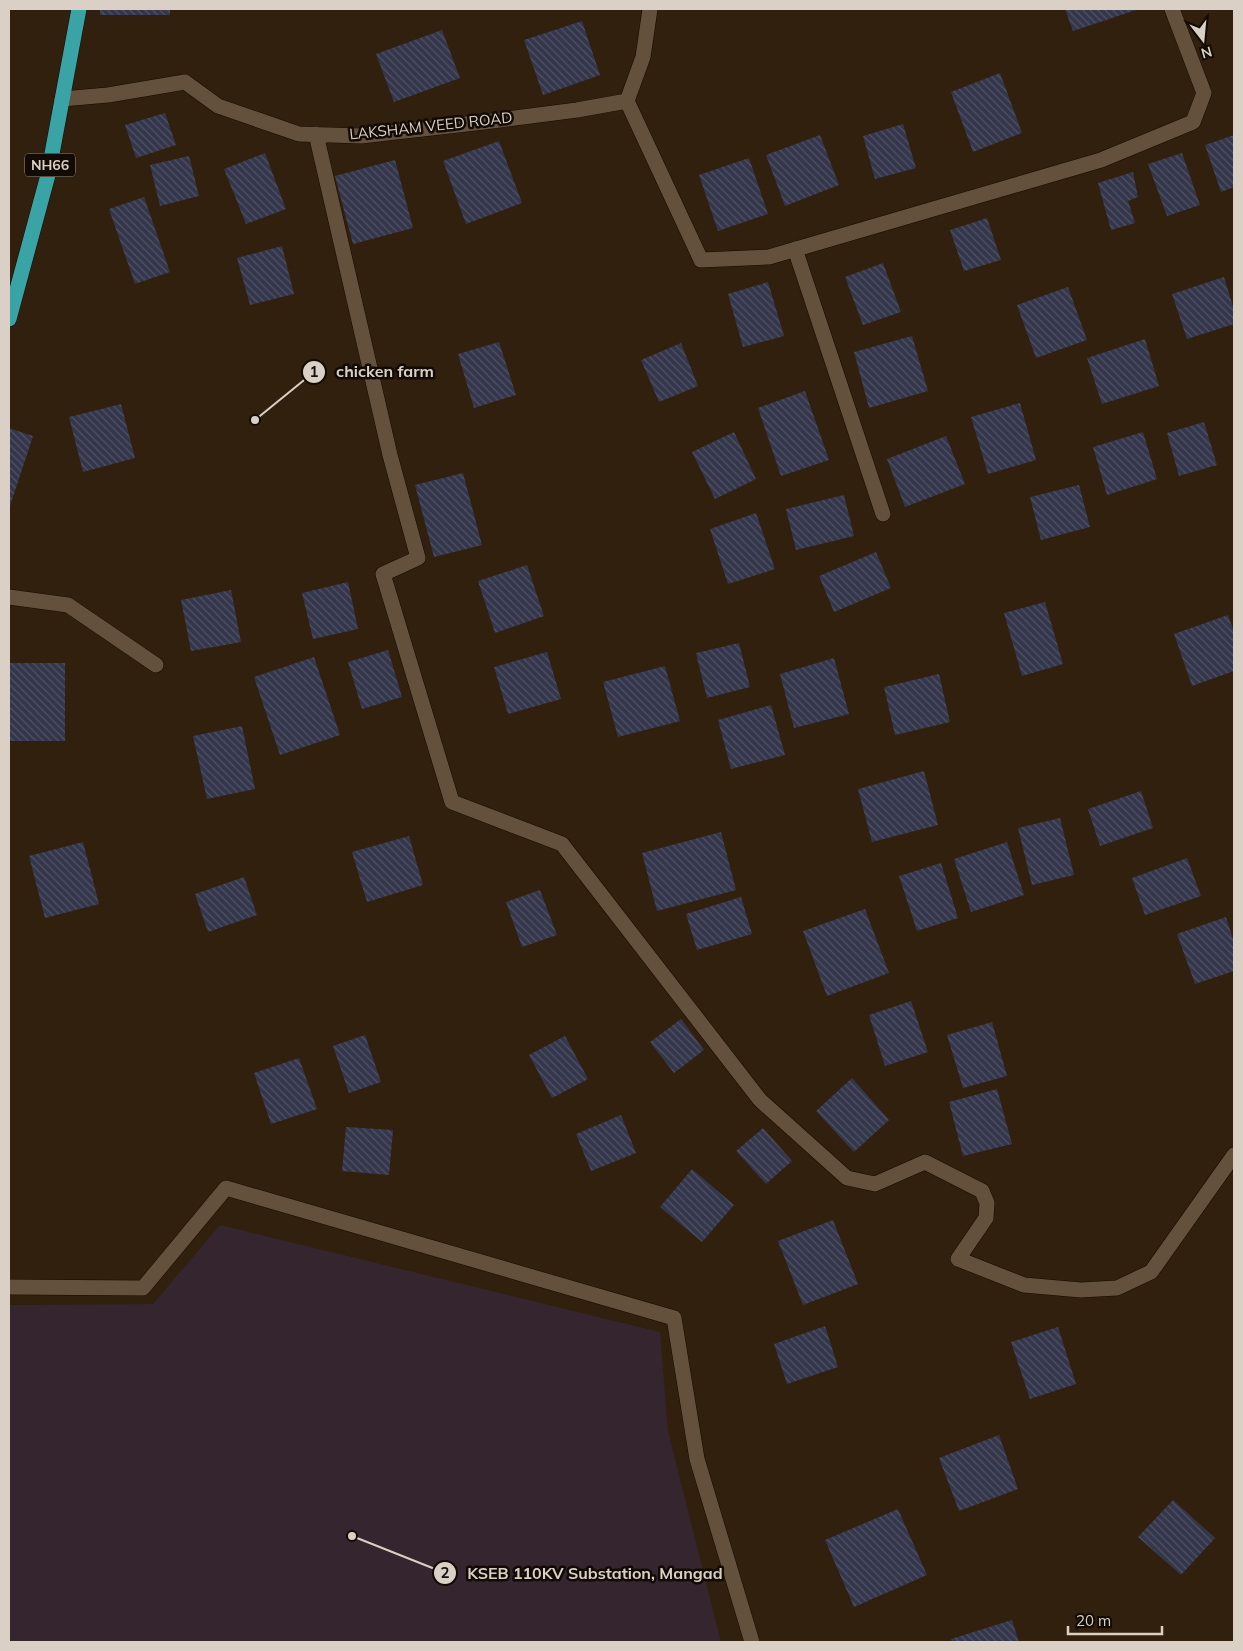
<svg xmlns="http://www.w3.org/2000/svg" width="1243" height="1651" viewBox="0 0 1243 1651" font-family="Mulish,sans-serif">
<defs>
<pattern id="building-back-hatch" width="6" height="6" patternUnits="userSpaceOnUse" patternTransform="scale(1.25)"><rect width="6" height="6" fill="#34364c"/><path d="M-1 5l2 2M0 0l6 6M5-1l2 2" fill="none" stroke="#515264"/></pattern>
</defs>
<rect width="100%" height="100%" fill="#30200d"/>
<path fill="#35252f" d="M220 1225 660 1332 668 1431 721 1642H9V1305L153 1304Z"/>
<path fill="url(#building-back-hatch)" d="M100 9H170V15H100Z
M1065 9H1139L1073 31Z
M582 21 600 75 543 95 524 40Z
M442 30 460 78 394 102 376 54Z
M1000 73 1022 133 973 152 951 92Z
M165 113 176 145 136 158 125 125Z
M903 124 916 168 875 179 863 136Z
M820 135 839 185 785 206 766 155Z
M1234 135V187L1221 192 1205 145Z
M499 141 522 203 466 224 443 161Z
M265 153 286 209 246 224 224 169Z
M1182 153 1200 205 1167 216 1148 164Z
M189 156 199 196 160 206 150 165Z
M749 158 768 214 718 231 699 175Z
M395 160 413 228 353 244 335 176Z
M1133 172 1138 197 1128 201 1135 223 1111 230 1098 183Z
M144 197 170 272 135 284 109 209Z
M987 218 1001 260 964 271 950 230Z
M282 246 294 294 250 305 237 258Z
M883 263 901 312 863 325 845 277Z
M1224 277 1234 310V324L1187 339 1172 294Z
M768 282 784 336 743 347 728 294Z
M1068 287 1087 340 1036 358 1017 305Z
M912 336 928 391 869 408 854 352Z
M1145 339 1159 386 1102 404 1087 358Z
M499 342 516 395 474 408 458 354Z
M681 343 698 386 659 402 641 360Z
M805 391 829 460 781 476 758 408Z
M1020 403 1036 460 988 474 971 417Z
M121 404 135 458 83 472 69 417Z
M1204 422 1217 465 1179 476 1167 433Z
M9 428 33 436 9 509Z
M734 432 756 479 715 499 692 452Z
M1143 432 1157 479 1107 495 1093 447Z
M946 436 965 484 905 507 887 459Z
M463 473 482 545 434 557 415 485Z
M1079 485 1090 527 1041 540 1030 497Z
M844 495 854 536 796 550 786 509Z
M756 513 775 569 728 584 710 529Z
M876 552 891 588 834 612 819 576Z
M527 565 544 616 495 633 478 581Z
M348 582 358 629 313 639 302 593Z
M231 590 241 642 191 651 181 600Z
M1045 602 1063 664 1022 676 1004 613Z
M1228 615 1234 632V671L1192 686 1174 634Z
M739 643 750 687 707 698 696 653Z
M388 650 402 697 362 709 348 662Z
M547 652 561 699 508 714 494 667Z
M314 657 340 735 280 755 254 677Z
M834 658 849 714 794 728 780 674Z
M9 663H65V741H9Z
M665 666 680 721 618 737 603 682Z
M939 674 950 722 895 735 884 687Z
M771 705 785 755 731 769 718 720Z
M242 726 255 789 207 799 193 736Z
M924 771 938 825 872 842 858 789Z
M1141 791 1153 828 1100 846 1088 809Z
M1060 818 1074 875 1032 885 1018 828Z
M721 832 736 890 657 911 642 853Z
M409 836 423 885 367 902 352 852Z
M83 842 99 904 45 918 29 856Z
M1007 842 1024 895 971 912 954 859Z
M1187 858 1201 896 1145 915 1132 878Z
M941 863 958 918 917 931 899 876Z
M244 877 257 915 208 932 195 894Z
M540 890 557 935 522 947 506 902Z
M741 897 752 934 697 950 686 914Z
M865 909 889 973 827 996 803 931Z
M1226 917 1234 942V971L1195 984 1177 934Z
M911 1001 928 1052 885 1066 869 1015Z
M681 1019 704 1050 674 1073 650 1042Z
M992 1022 1007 1076 963 1088 947 1035Z
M365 1035 381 1082 349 1093 333 1046Z
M565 1036 588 1079 552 1098 529 1055Z
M299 1058 317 1109 271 1124 254 1073Z
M852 1078 889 1120 854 1152 816 1111Z
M997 1089 1012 1144 963 1156 949 1102Z
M621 1115 636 1153 591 1171 576 1134Z
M346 1127 393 1130 389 1175 342 1171Z
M763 1128 792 1161 766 1184 736 1151Z
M692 1169 734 1205 702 1242 660 1207Z
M833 1220 858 1284 803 1305 778 1241Z
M825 1326 838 1367 787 1384 774 1344Z
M1058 1327 1076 1384 1030 1399 1011 1342Z
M999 1435 1018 1489 959 1511 939 1458Z
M1173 1500 1215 1538 1181 1575 1138 1537Z
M898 1509 927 1575 854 1607 825 1540Z
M1012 1620 1019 1642H952L951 1639Z"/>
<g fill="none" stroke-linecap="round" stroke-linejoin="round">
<g stroke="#170900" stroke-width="16">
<path id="street" d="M62 99 108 95 185 82 218 106 299 134 361 136 484 122 577 110 627 101 643 57 650 9
M627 101 701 260 769 257 1101 160 1193 122 1204 93 1172 9
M316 134 390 455 418 558 383 574 452 802 562 844 760 1100 847 1178 875 1184 925 1162 982 1191 987 1203 986 1218 958 1259 1024 1285 1081 1290 1117 1288 1151 1272 1234 1155
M795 249 883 514
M9 597 68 605 156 665
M9 1287 143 1288 226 1188 674 1318 697 1459 752 1642"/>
</g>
<g stroke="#170900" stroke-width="16">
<path id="highway" d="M9 319 48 175 79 9"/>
</g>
<use href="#street" stroke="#63513d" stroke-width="15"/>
<use href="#highway" stroke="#39a3a6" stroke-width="15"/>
</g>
<g text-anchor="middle" stroke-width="5" stroke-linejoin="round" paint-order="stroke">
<rect fill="#120b05" stroke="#9f958b" stroke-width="1" x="25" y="153.5" width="50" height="23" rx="4"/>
<g font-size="14" font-weight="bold" fill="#dbd0c5">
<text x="50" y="170">NH66</text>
</g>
<g font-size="15" fill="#dbd0c5" stroke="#120b05">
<text transform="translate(431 126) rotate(-6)" y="5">LAKSHAM VEED ROAD</text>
</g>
</g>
<path fill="none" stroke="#dbd0c5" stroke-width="2" d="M255 420L314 372M352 1536L445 1573"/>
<g fill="#dbd0c5" stroke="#120b05" stroke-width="2">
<circle cx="255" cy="420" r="5"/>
<circle cx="352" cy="1536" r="5"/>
<circle cx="314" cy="372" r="12"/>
<circle cx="445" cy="1573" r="12"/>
</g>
<g font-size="15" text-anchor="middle" font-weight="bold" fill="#111">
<text x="314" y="377">1</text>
<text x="445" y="1578">2</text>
</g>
<g font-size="16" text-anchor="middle" font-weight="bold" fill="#dbd0c5" stroke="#120b05" stroke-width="5" stroke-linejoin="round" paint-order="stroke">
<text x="385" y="377">chicken farm</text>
<text x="595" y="1579">KSEB 110KV Substation, Mangad</text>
</g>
<rect width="1243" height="1651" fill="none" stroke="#dbd0c5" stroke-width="20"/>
<g transform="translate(1203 40) rotate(164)" stroke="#120b05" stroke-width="4" paint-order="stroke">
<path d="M0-4L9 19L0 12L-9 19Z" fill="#dbd0c5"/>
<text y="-8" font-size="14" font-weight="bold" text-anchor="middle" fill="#dbd0c5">N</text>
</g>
<path d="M1068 1626v8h94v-8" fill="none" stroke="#dbd0c5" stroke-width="2.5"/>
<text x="1076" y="1626" font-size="15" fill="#dbd0c5" stroke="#120b05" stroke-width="4" paint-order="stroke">20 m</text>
</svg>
